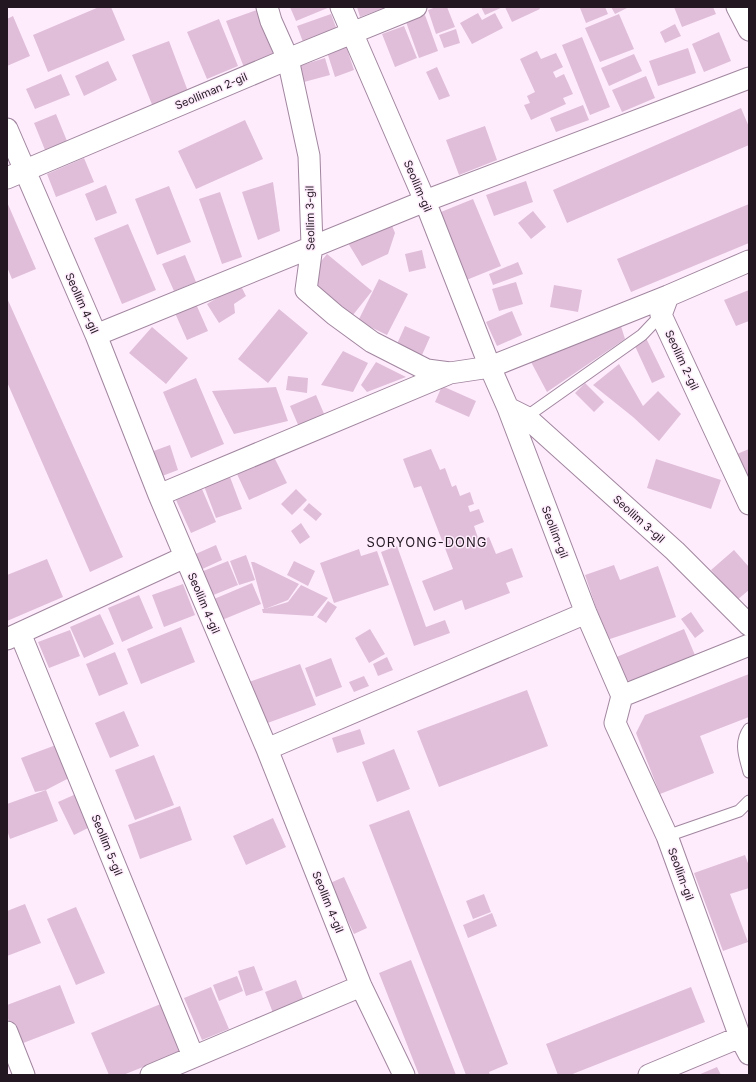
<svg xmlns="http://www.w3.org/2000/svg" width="756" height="1082" viewBox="0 0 756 1082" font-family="Inter,sans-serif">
<rect width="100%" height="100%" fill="#feecfc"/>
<path fill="#e0beda" d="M99 7H111L125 40 48 72 33 35Z
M290 7H330L296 21Z
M357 7H386L360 17Z
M436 7H447L455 27 436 34 428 10Z
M481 7H503L485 15Z
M505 7H539L540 9 512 22Z
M582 7H605L608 14 586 23 580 8Z
M611 7H629L615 14Z
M674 7H713L716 14 682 27Z
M257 10 275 58 245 70 226 21Z
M478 13 482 20 495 13 503 28 472 44 460 23Z
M331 14 337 30 303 42 297 26Z
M619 14 634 49 600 62 585 28Z
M425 15 438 51 419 58 406 22Z
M13 16 30 56 7 66V19Z
M219 19 238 66 207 79 187 32Z
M675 24 681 36 665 43 660 32Z
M404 26 417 58 395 67 382 34Z
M456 29 460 43 444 48 439 35Z
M719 32 731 61 704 72 692 44Z
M582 37 610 107 590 115 562 45Z
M169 41 189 94 153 107 132 55Z
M346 46 354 70 335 77 327 52Z
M688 48 696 73 658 86 649 61Z
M537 51 541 59 556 53 563 67 553 72 556 78 564 74 573 94 563 98 566 104 531 120 524 105 530 103 527 96 535 92 520 59Z
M634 54 642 71 609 86 601 68Z
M325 58 330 75 304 82 299 66Z
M108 61 117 80 84 96 75 76Z
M437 67 450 96 439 100 426 72Z
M61 74 70 95 35 109 26 89Z
M646 76 655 98 622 112 612 90Z
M583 105 589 120 556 132 550 118Z
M741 108 749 127V145L567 223 553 190Z
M56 114 67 141 45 150 34 123Z
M245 120 263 159 196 189 178 151Z
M485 126 497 160 459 175 446 140Z
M84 158 94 182 56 197 47 174Z
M526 181 533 202 494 216 486 195Z
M273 182 280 231 258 240 242 192Z
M106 185 117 213 96 221 85 194Z
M169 186 191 242 157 255 135 199Z
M220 192 242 257 222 264 199 199Z
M473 199 501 266 464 281 436 214Z
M7 202 36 269 12 279 7 267Z
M749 204V243L631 292 617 259Z
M533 211 546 227 531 239 518 223Z
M391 223 395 233 388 254 362 266 348 243Z
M128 224 156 290 122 304 94 238Z
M422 250 426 268 409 272 405 254Z
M327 254 372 291 349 320 314 292 313 271Z
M185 255 196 282 174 291 162 264Z
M518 262 523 274 493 285 489 274Z
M379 279 408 294 387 335 358 321Z
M516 282 523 304 499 311 492 289Z
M240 284 246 296 234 304 235 313 219 323 207 304Z
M554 285 582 290 578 312 550 307Z
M749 290V321L736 326 724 300Z
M7 298 123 557 90 572 7 382Z
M196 304 208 331 187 340 175 313Z
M279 309 308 333 268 383 238 359Z
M512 311 522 335 497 346 486 322Z
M620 323 625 339 547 392 531 362Z
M405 326 430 337 422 355 397 344Z
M152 327 188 358 166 384 129 353Z
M646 338 665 377 652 383 634 344Z
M343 351 368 363 353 392 321 385Z
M376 362 406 377 367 392 361 385Z
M619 364 643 406 658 391 681 414 659 441 633 417 593 385Z
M288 376 308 378 307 393 286 390Z
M196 378 224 444 191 458 163 392Z
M585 383 604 402 594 412 575 393Z
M442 386 476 401 469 417 435 402Z
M276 387 288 421 234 434 212 391Z
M316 395 325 416 299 427 290 406Z
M170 445 178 470 157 478 148 453Z
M431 449 440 470 445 468 452 487 456 485 460 496 470 492 474 504 468 506 470 512 479 509 484 522 474 526 479 541 489 537 496 554 512 548 523 577 506 583 510 593 465 610 462 600 434 611 422 581 453 569 421 486 414 488 403 459Z
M749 449V485L737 454Z
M274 457 287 483 249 500 237 474Z
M656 459 721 480 711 509 647 488Z
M230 477 242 509 216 518 204 486Z
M202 489 216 522 191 533 176 500Z
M296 489 307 500 292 515 281 504Z
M309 503 322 514 316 521 303 510Z
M301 523 310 537 300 544 291 531Z
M216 545 222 560 198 571 191 556Z
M397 546 426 627 445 620 450 633 414 646 381 552Z
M359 549 361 556 377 551 389 585 334 603 320 563Z
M734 550 749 567V590L737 600 711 570Z
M246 555 255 580 239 585 230 561Z
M47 559 63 597 7 621V575Z
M228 561 238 585 211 596 201 572Z
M294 561 315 571 308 586 287 575Z
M251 562H254L299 584 288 600 265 609 288 602 301 585 328 598 313 616 263 613 262 609H264Z
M614 565 620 580 658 566 676 617 607 640 585 575Z
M252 583 261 604 222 620 214 599Z
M183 584 195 615 164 627 152 595Z
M139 595 153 628 122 642 108 608Z
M328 601 337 607 326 623 317 617Z
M691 612 704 631 695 638 681 619Z
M100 614 114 644 84 658 70 627Z
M181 627 195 662 141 684 127 649Z
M370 629 385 654 369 663 355 638Z
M684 629 697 660 639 684 623 679 614 658Z
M70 630 80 656 49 668 38 642Z
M115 652 128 684 99 696 86 664Z
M387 657 393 670 378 676 373 664Z
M331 658 342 687 316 697 305 668Z
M300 664 316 705 265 724 249 682Z
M749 674V717L700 736 714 773 660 794 636 733 645 715Z
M364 676 369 686 354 692 349 682Z
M527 690 548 746 439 787 417 731Z
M124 711 139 746 110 758 95 723Z
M360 729 365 744 337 753 332 738Z
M56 745 69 778 46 790 35 792 21 758Z
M394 749 410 789 377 802 362 762Z
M154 755 174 805 135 820 115 770Z
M46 790 58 821 10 839 7 830V804Z
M76 794 92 826 74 835 58 802Z
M180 806 192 840 140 859 128 825Z
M409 810 508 1064 489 1072 490 1075H466L369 825Z
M273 818 286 847 246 865 233 836Z
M745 855 749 866V888L730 894 748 942 723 951 694 873Z
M344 877 367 928 354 934 330 883Z
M484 894 491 912 473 919 466 901Z
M25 904 41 943 7 956V911Z
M76 907 105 973 76 985 47 919Z
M492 913 497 926 468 938 463 925Z
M411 960 456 1075H419L379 973Z
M254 966 263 990 246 996 238 971Z
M237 976 243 991 219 1001 213 985Z
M296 980 304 1001 273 1013 265 992Z
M60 985 75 1023 18 1045 7 1016V1005Z
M211 987 229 1029 202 1040 184 998Z
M691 987 705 1022 570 1075H558L546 1044Z
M163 1003 183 1051 123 1075H109L91 1033Z
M717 1067 721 1075H698Z"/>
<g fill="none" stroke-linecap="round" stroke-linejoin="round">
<g stroke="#a1869f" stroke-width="13">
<path id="service" d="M526 417 642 335 661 315
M749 729C739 743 745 757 749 772
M667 836 739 811 749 801"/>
</g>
<g stroke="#a1869f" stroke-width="23">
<path id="minor" d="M267 7 271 21 288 59 309 156 312 246 306 290 335 315 372 342 427 370 450 373
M341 7 425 201 490 367 508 408 586 613 622 696 615 723 667 836 740 1037 749 1054
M737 7 749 30
M7 129 96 335 159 495 267 749 361 986 404 1075
M7 178 288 59 416 7
M668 296 661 315 749 504
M96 335 425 201 749 78
M508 408 526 417 675 551 749 625
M159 495 450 373 490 367 668 296 749 261
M20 633 193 1056
M7 639 185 557
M622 696 749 645
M267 749 586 613
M7 1032 24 1075
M151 1075 361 986
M649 1075 740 1037"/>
</g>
<use href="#service" stroke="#fff" stroke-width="11"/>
<use href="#minor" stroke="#fff" stroke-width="21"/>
</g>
<g text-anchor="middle" stroke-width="3" stroke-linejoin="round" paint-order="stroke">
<g font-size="11" fill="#231822" stroke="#feecfc">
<text transform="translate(211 91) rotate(-23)" y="4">Seolliman 2-gil</text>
<text transform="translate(418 186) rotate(67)" y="4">Seollim-gil</text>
<text transform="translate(310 218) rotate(-91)" y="4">Seollim 3-gil</text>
<text transform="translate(82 303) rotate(66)" y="4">Seollim 4-gil</text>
<text transform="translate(682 360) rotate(65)" y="4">Seollim 2-gil</text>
<text transform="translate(639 519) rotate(42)" y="4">Seollim 3-gil</text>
<text transform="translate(555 532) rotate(69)" y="4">Seollim-gil</text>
<text transform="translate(204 603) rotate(67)" y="4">Seollim 4-gil</text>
<text transform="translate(107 845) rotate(68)" y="4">Seollim 5-gil</text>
<text transform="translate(681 874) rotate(70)" y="4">Seollim-gil</text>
<text transform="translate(328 902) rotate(68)" y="4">Seollim 4-gil</text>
</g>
<g font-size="13" letter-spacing="1" fill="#231822" stroke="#feecfc">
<text x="427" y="547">SORYONG-DONG</text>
</g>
</g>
<rect width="756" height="1082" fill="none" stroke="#231822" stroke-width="16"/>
</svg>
